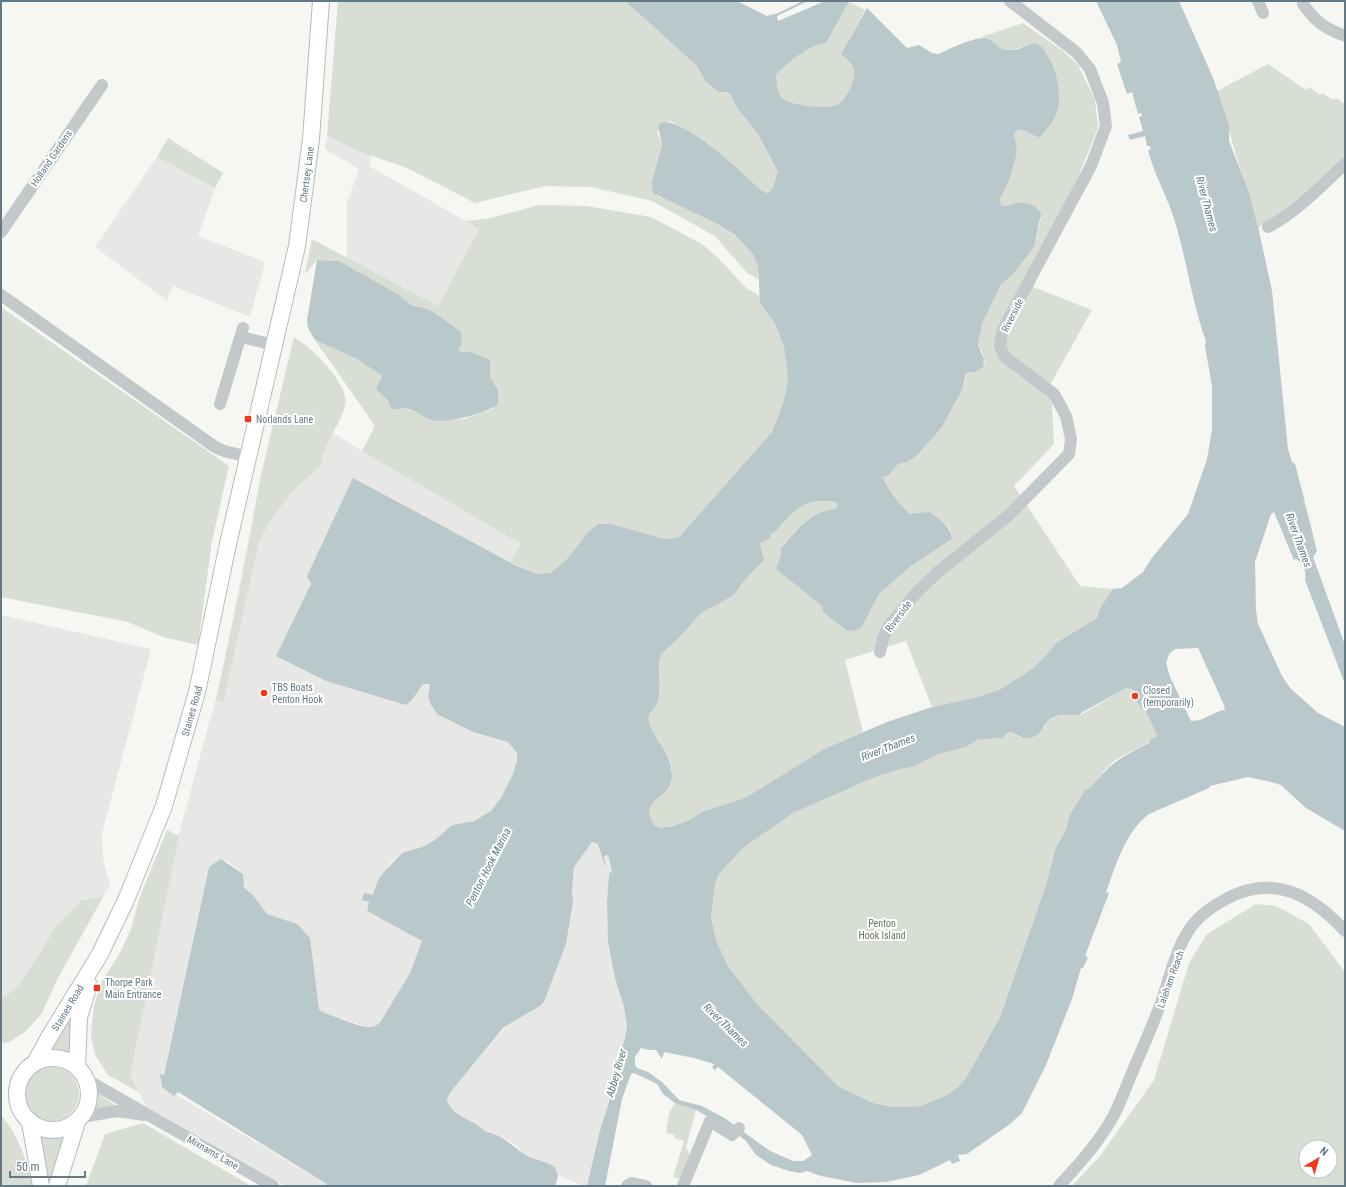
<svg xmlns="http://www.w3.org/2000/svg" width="1346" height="1187" viewBox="0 0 1346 1187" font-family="'Roboto Condensed',sans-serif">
<rect width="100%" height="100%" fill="#f6f6f2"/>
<path fill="#e7e8e6" d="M327 136 372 156 369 166 480 229 438 306 347 258V202L359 169 325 149Z
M157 157 215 188 198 236 265 262 250 317 173 286 167 301 95 247Z
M332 432 362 451 521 544 510 562 353 479 307 576 311 584 326 681 412 700 423 684H429L431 685 428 695 473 732 508 742 517 753V761L513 774 501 798 491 811 474 821 452 825 435 840 422 847 402 853 390 863 373 896 365 893 369 902 367 911 422 941 410 973 381 1021 375 1026 370 1027 362 1025 322 1012 319 1009 314 978 310 937 267 914 253 895 244 888 243 874 226 860 209 867 164 1075 161 1074 174 1096 175 1094 326 1184V1186H286L147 1107 130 1076 180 830 221 679 261 475Z
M1 615 151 649 102 833 103 859 110 885 103 897 81 900 56 926 38 956 18 986 6 996H1Z
M595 842 598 844 603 856 608 855 612 873H609L607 903 608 942 615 978 624 1007 627 1026 625 1038 620 1054 617 1076 599 1134 587 1186H585L558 1176 554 1167 526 1155 511 1142 492 1132H486L481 1127 464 1118 450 1108 447 1101 449 1094 504 1028 540 1006 544 1002 566 944 573 903 572 891 574 867 590 843Z"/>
<path fill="#d8ded3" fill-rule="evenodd" d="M338 1H625L696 65 706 82 719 92H728L731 95 737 108 758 134 778 172 772 190 767 193 761 190C732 165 705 138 670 121L657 131 662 145 652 181 659 197C685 201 737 232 753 253 759 261 758 270 758 279L747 273 715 236 652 201 591 187 545 186 475 203 407 168 360 152 327 136Z
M849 2 865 10 841 54C846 59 853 64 854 71 856 79 845 102 837 105 827 109 790 106 782 99 777 93 777 82 776 75 790 61 807 46 826 43Z
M1023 23 1063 51 1078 65 1095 100 1098 128 1033 287 1092 310 1051 383 1054 444 1014 486 1080 586 1113 589 1100 608 1097 618 1056 643 1048 653 1032 669 999 690 974 698 932 707 906 641 845 660 863 732 824 749 745 798 704 811 689 820 674 826 660 828 654 825C637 798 671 800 672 774 673 752 654 741 649 722 647 712 654 711 657 703 663 688 656 669 661 654L677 640 700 614 734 595 743 582 764 560 760 543 771 534 775 532C790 515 802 499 827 501 832 501 835 501 838 504L836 509C811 510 797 530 781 547V555L776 568 778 571 822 606 823 612 835 620 842 628 862 627 879 594 911 566 952 539C951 515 926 520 910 514 903 511 885 484 883 476L890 474 898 464 907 462 942 427 962 390 967 373H971L985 363 982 351 978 345 982 324 1001 285 1014 273 1034 247 1041 219 1015 203 1005 207 1001 205 1000 199 1010 178 1017 149 1014 133C1022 127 1028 133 1036 137L1026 45C999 57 1002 44 981 37Z
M1268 64 1306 90 1309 87 1320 95 1322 93 1333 100 1336 98 1345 104V158L1295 203 1258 228 1217 91Z
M168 138 223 173 215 188 157 157Z
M539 205 587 206 651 217 702 244 718 258 746 288 760 296V303L774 322 784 346 788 380 783 403 772 432 679 537 665 539 611 524 587 533 568 558 551 573 537 574 510 562 521 544 362 451 375 426 315 340 357 359 382 376 376 389 389 402 401 408 416 411 431 420 464 419 493 409 498 390 490 377V360L466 351H458L461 332C447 321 431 306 412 306L398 294 339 261 317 260 305 274 312 239 438 306 479 229 466 221 491 218Z
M1 307 229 466 212 541 198 645 163 637 128 622 1 597Z
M294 337C311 347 351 385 345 406 339 427 324 443 321 465L291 493 270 521 259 541 223 703 216 699 243 576 261 475Z
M1126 688 1132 689 1145 709 1157 736C1147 745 1135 749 1122 756 1108 764 1099 777 1089 789L1085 790 1069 816 1066 830 1056 847 1046 885 1000 1017 966 1078 958 1087 947 1095 921 1106 894 1107 873 1103 839 1087 757 1004 728 966 716 940 711 917 715 885 719 874 743 848 793 813 873 778 900 769 913 767 936 755 966 747 977 740 1002 738 1009 732 1022 738 1044 728C1050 714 1066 713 1079 716Z
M167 830 179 836 130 1076 139 1092 108 1075 95 1055 91 1035 94 1005 102 981 121 951 131 929 139 899Z
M103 897 58 978 42 1013 25 1032 9 1042 1 1043V996H6L18 986 38 956 56 926 81 900Z
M1256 904 1276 906 1309 924 1345 972V1186H1072L1100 1156 1154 1080 1189 963 1207 934ZM1306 1147H1330V1171H1306Z
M72 1013 70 1056 47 1051Z
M25 1094a27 27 0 1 1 54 0a27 27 0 1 1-54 0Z
M94 1091 118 1107 89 1111 94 1099Z
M675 1103 696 1110 686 1147 690 1156 679 1179 673 1177 684 1141 674 1138 675 1135 666 1133 669 1113Z
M1 1115C18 1134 27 1162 33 1186H1Z
M143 1123 251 1186H86L105 1134Z
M37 1131 59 1134 69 1131 53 1186H44Z"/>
<path fill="#b9c8cb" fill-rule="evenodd" d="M625 1H737L767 16 778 13 803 1H848L849 2 826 43C807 46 790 61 776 75 777 82 777 93 782 98 790 106 827 109 837 105 845 102 856 79 854 71 853 64 846 59 841 54L867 8 907 48 919 45 932 53 938 54C951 49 979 33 990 40 1000 46 998 50 1012 50 1021 50 1028 42 1038 44 1054 58 1062 87 1058 108 1056 119 1047 129 1040 137 1030 137 1024 125 1014 133L1017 149 1015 160 1010 178 1000 199 1001 205C1008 208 1010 204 1016 203 1024 201 1038 206 1041 214L1034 247 1014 273 1001 285 982 324 978 345 984 359 983 367 976 372 966 373 962 390 942 427 916 456 907 462 898 464 890 474 883 477C887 488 900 506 910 514L929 512C938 518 951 526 952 539L911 566 879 594 862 627 856 630 847 631 823 612 822 606 778 571 776 568 781 555V548C797 530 811 510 836 509L838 504C835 501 831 501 827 501 802 499 790 515 775 532L771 534 769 539 760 543 764 560 743 582 734 595 700 614 677 640 661 654C656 669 663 688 657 703 654 711 647 712 649 722 655 743 671 749 672 775 672 801 637 797 654 825L660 828 674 826 689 820 704 811 745 798 824 749 887 722 932 707 974 698 999 690 1032 669 1048 653 1056 643 1097 618 1100 608 1113 589 1122 588 1143 572 1151 559 1188 514 1207 459 1212 430V386L1205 346 1206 341C1192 303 1187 261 1175 222 1168 197 1154 175 1148 150L1151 149 1150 146H1147L1145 136 1130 140 1128 135 1143 131 1139 117 1142 116 1141 113 1138 114 1132 92 1127 94 1117 64 1121 62 1117 45 1096 1H1179L1214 80 1229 126V141L1248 190 1259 231 1272 291 1288 449 1292 462 1295 464 1305 502 1302 503H1305L1317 551 1313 557 1345 645V684L1305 580C1307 571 1303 563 1296 559L1294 560 1274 512 1271 514 1255 562 1256 610 1258 624 1282 676 1290 688 1318 713 1345 727V831L1306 808 1281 785 1271 782 1248 777 1210 786 1209 788 1149 814C1125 832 1116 865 1106 892L1109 893 1085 956 1088 957 1083 968H1081L1072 999 1046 1065 1022 1113 1010 1124 967 1154 958 1155 960 1161 952 1164 950 1160 919 1175 886 1182 857 1183 821 1176 807 1171 800 1173 789 1171 771 1165 756 1155 746 1141 732 1130 696 1110 675 1103 663 1094 657 1084 634 1073 631 1074 622 1099 605 1186H587L599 1134 617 1076 620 1054 625 1038 627 1026 624 1007 615 978 608 942 607 903 609 873 612 872 608 855 604 856 606 869 598 844 592 842 574 867 572 891 573 902 566 944 544 1002 540 1006 503 1028 449 1094 447 1101C454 1118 474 1119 486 1132 503 1134 512 1147 526 1155 535 1160 546 1161 555 1167L558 1176 555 1186H328L325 1183 178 1092 174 1096 162 1087 160 1074 164 1075 209 867 221 859 243 874 244 888 253 895 267 914 297 924 310 938 319 1009 322 1012C335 1016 358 1027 370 1027 375 1027 378 1024 381 1021L410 973 422 941 367 911 369 902 362 900 364 893 373 895 378 880 384 872 402 853 422 847 435 840 452 825 474 821 491 811 501 798 513 774 517 761V753L508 742 473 732 437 714 430 703 428 695 430 686 429 684H423L412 700 406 705 326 681 276 656 311 584 307 576 353 478 517 566 537 574 551 573 568 558 587 533 598 524H611L665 539 679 537 772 432 783 403 788 380 784 346 774 322 760 303 758 266 753 254 735 235 718 224 653 193 652 181 662 145 658 126 660 123C683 115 743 174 761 190L767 193 772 190 778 172 758 134 737 108 731 95 728 92H719L706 82 696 65ZM1198 648 1224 705 1225 711 1222 710 1200 720 1191 721 1170 677 1166 663 1169 654 1175 649ZM1126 688 1132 689 1141 708 1145 709 1157 736 1151 739 1149 743C1119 758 1111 763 1089 789L1085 790 1069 816 1066 830 1056 847 1046 885 1000 1017 966 1078 958 1087 947 1095 921 1106 894 1107 873 1103 839 1087 757 1004 728 966 716 940 711 917 715 885 719 874 743 848 793 813 873 778 900 769 913 767 936 755 966 747 977 740 1002 738 1009 732C1015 733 1019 737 1024 738 1042 739 1042 725 1050 719 1063 712 1068 716 1080 715L1081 713ZM641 1048 649 1050H656L662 1059 664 1052 694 1058 714 1064 712 1068 715 1070 718 1067 802 1135 812 1155 803 1161H793L770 1151 726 1119 702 1106 679 1100 662 1082 648 1072 637 1068 635 1065V1057Z
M317 260 339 261 398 294 412 306C431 306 446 321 461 332L462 343 458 351 471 352 490 360V377L498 390V404C489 413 445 424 432 420 418 416 412 404 394 410L391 408 389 402 376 389 382 376 357 359 315 340 308 328 307 320Z"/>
<path fill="#f6f6f2" d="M808 1H825L778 21 777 16Z"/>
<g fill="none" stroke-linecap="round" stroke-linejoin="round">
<g stroke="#b6bbbe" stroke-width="18">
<g id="major">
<circle cx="53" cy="1094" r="36"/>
<path id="s1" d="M36 1061 48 1039 100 954 126 900 164 806 197 692 228 544 297 246 311 139 321 1"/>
<path d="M77 1067 79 1017 89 985"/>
<path d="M30 1122 41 1186"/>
<path d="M57 1186 77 1122"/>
</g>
</g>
<path stroke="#c3c8cb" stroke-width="12" d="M1258 1 1263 13
M1303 4C1316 22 1324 28 1345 36
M1268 227C1298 211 1321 186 1345 164
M1 232 102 85
M1 295 215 447 224 451 249 457
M241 337 274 345
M220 404 243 328
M880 652 883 638 889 626 916 593 938 572 1009 515 1069 454 1071 439 1066 416 1054 394 1005 357 1000 346 1002 332 1007 322 1091 166 1106 126 1103 103 1090 69 1076 52 1010 1
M87 1080 273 1186
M81 1117 117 1111 144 1115
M627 1186 632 1183 646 1186
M683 1186 710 1121 732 1135 739 1128
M1059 1186C1079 1164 1100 1141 1114 1115 1121 1101 1126 1087 1132 1073 1142 1049 1153 1025 1162 1000 1170 977 1175 951 1189 930 1198 916 1211 907 1226 899 1273 873 1312 895 1345 931"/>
<use href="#major" stroke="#fff" stroke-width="16"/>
</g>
<g fill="#ef391a" stroke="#fff" stroke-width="1.5">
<rect x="244" y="415" width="8" height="8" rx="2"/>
<circle cx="264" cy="693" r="4"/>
<circle cx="1135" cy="696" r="4"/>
<rect x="93" y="984" width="8" height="8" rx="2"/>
</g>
<g text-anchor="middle" stroke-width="4" stroke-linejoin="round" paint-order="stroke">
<g font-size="10" fill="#637986" stroke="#fff">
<text transform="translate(51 158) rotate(-56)" y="4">Holland Gardens</text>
<text dy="4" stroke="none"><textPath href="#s1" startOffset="934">Chertsey Lane</textPath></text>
<text transform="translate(1012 315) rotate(-63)" y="4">Riverside</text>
<text transform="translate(898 616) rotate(-53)" y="4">Riverside</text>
<text dy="4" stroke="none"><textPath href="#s1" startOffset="385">Staines Road</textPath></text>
<text transform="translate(1170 979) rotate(-70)" y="4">Laleham Reach</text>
<text dy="4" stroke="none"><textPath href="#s1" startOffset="62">Staines Road</textPath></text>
<text transform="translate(213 1152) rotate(30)" y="4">Mixnams Lane</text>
</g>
<g font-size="10" fill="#637986" stroke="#fff" text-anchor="start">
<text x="256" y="423">Norlands Lane</text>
<text x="272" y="691">TBS Boats<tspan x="272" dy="12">Penton Hook</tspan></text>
<text x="1143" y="694">Closed<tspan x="1143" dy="12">(temporarily)</tspan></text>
<text x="105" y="986">Thorpe Park<tspan x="105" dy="12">Main Entrance</tspan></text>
</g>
<g font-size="10" fill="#66775e" stroke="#fff">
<text x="882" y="927">Penton<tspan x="882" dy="12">Hook Island</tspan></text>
</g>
<g font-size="11" font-style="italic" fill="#5f7b83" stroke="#fff">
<text transform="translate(1207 204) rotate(75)" y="4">River Thames</text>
<text transform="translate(1299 540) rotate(70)" y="4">River Thames</text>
<text transform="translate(888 747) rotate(-21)" y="4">River Thames</text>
<text transform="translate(488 867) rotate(-63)" y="4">Penton Hook Marina</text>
<text transform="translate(726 1025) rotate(44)" y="4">River Thames</text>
<text transform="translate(616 1073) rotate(-74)" y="4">Abbey River</text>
</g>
</g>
<rect width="1346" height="1187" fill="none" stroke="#637986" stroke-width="4"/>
<g transform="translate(1318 1159) rotate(38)"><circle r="19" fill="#ffffff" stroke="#c1c9cf"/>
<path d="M0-3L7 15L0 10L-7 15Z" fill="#ef391a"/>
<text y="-6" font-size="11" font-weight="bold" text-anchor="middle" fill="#637986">N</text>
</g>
<path d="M10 1171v6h75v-6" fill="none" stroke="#637986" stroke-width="2"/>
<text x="16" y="1171" font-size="12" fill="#637986" stroke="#ffffff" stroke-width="3" paint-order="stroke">50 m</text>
</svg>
